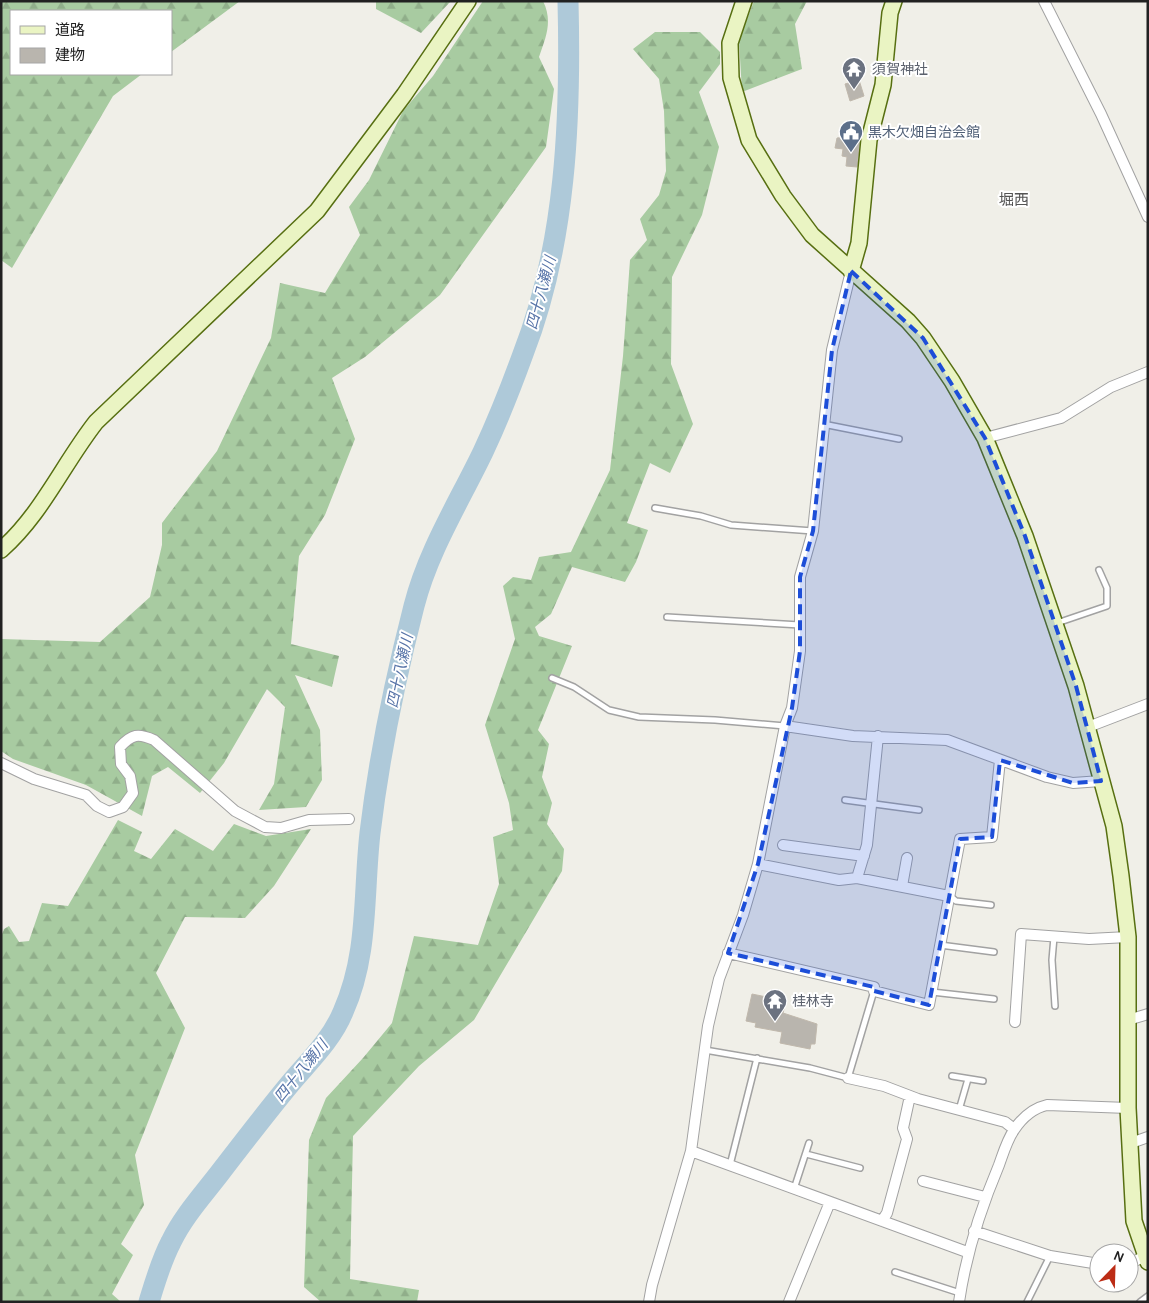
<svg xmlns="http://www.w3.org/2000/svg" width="1149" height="1303" viewBox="0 0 1149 1303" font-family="Karla,'Noto Sans JP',sans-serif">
<defs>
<pattern id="forest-firs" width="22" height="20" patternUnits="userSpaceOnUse" patternTransform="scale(1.25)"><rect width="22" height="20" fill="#a8cba1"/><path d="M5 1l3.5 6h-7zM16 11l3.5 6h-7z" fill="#90ae8a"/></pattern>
</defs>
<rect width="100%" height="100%" fill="#f0efe8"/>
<path fill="url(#forest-firs)" d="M1 1H240L171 52V11H11V74H142L113 96 12 268 1 260Z
M376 1H451L421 33 376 9Z
M483 1H543C553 21 546 37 539 57L554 89 546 147 440 295 365 357 332 378 355 439 325 515 299 556 291 644 339 656 332 687 295 675 320 730 322 780 306 807 259 810 274 784 285 707 267 689 224 763 200 793 168 767 152 776 142 816 86 785 13 759 1 751V639L100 642 150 597 162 545V523L217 451 271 338 280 283 325 293 360 235 349 207 369 180 403 111 433 76Z
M754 1H807L795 24 802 69 742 92 739 40Z
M655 32H700L720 52V64L699 92 719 147 702 215 672 277 671 364 693 424 670 473 650 463 627 523 648 530 636 562 625 582 572 567 551 614 535 627 539 636 572 646 538 730 549 744 542 777 552 803 547 824 564 849 562 871 474 1020 419 1066 353 1136 350 1279 419 1290 417 1302H321L304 1287 309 1140 326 1098 363 1058 392 1023 414 936 478 945 499 884 493 837 513 830 509 803 485 725 515 639 503 586 513 577 531 580 539 557 571 552 610 470 623 356 630 260 647 240 640 219 659 195 666 171 664 111 659 79 633 49Z
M118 820 142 832 134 851 151 859 175 829 213 851 234 824 266 836 311 829 274 886 245 918 185 917 156 973 185 1028 135 1155 144 1205 121 1244 133 1255 112 1294 121 1302H1V937L4 929 9 926 19 942 29 941 42 903 68 906Z"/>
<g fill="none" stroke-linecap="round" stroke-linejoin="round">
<path stroke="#aec9d9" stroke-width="21" d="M149 1302C155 1282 161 1261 171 1242 183 1217 202 1196 219 1174 242 1144 265 1114 289 1085 308 1062 331 1041 343 1012 369 954 363 895 370 833 379 757 395 680 414 606 428 551 459 502 483 452 498 420 511 387 523 354 566 244 571 119 568 1"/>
</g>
<path fill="#b9b5ae" stroke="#c0b8ac" d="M859 80 864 96 850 101 845 84Z
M846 137 860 139 857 167 846 166 847 157 842 156 843 149 835 148 837 138Z
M752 994 786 1001 783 1013 817 1024 815 1044H811L810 1049 780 1043 782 1032 755 1027 756 1023 746 1021Z"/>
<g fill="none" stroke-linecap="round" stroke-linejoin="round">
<g stroke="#a2a2a2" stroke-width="8">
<path id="lane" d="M823 424 899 439
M655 508 701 516 731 525 813 531
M667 617 800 625
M1057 623 1107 606V588L1099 570
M552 678 574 687 609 710 639 717 715 720 785 726
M845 800 919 810
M950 896 956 901 991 905
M1054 937 1052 960 1055 1006
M940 945 994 952
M932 992 994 999
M705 1050 810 1068 848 1078 874 991
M952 1076 983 1081
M959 1110 968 1079
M806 1154 860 1168
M730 1165 757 1058
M794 1189 809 1143
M895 1272 960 1293
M1027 1302 1050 1256
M1140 1302 1148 1296"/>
</g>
<g stroke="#a2a2a2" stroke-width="12">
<path id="street" d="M1044 1 1101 114 1148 217
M985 438 1061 418 1111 387 1148 372
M785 726 853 736 947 740 1047 777 1073 783 1101 781
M1088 727 1148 704
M1 763 34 779 86 795 97 806 109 812 123 807 133 793 130 776 121 764 120 747C132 734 138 733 154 740L235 811 265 827 281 828 309 820 349 819
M783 845 864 856
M758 864 839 880 857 878 949 896
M857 878 867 845 878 736
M902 886 907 858
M728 953 874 987V991L929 1005 960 839 992 837 1000 760
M1128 1020 1148 1014
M1015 1022 1021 934 1089 939 1128 937
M848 1078 884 1086 918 1099 1005 1122 1014 1129
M1131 1143 1148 1137
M691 1151 967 1252
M923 1181 985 1197
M882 1221 887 1213 907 1139 903 1128 910 1096
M974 1231 1050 1256 1099 1264
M1129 1264 1145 1256
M649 1302 652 1285 691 1151 708 1026 719 979 743 915 758 864 785 726 792 708 800 651V577L813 531 832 350 851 271
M789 1302 830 1202
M959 1302C966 1254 980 1210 999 1165 1003 1154 1007 1140 1014 1130 1022 1118 1034 1108 1047 1105L1128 1108"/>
</g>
<g stroke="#576f11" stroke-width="18">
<path id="secondary" d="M744 1 730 43 731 78 749 140 783 196 812 235 908 321 923 338 952 381 985 438 1025 536 1076 686 1114 826 1121 876 1128 937V1108L1134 1221 1148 1262
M851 271 859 243 869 140 883 85 890 13 894 1
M1 550C42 514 63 464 96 422L317 211 404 95 468 1"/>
</g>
<use href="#lane" stroke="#fff" stroke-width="5"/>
<use href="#street" stroke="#fff" stroke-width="10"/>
<use href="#secondary" stroke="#eaf4c3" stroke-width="15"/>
</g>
<path fill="#1d4ed8" fill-opacity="0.2" stroke="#1d4ed8" stroke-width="4" stroke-dasharray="10 6" stroke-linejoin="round" d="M851 271 923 338 985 438 1025 536 1076 686 1101 781 1073 783 1000 760 992 837 960 839 929 1005 874 991V987L728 953 758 864 792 708 800 651V577L813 531 832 350Z"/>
<defs>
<g id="temple-pin" transform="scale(1.25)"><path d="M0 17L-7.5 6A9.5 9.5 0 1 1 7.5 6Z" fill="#6b7280" stroke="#fff"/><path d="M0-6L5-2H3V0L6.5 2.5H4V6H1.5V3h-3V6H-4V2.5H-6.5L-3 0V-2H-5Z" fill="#fff"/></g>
<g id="civic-pin" transform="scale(1.25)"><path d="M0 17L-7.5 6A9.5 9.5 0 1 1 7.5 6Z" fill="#5c6f8a" stroke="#fff"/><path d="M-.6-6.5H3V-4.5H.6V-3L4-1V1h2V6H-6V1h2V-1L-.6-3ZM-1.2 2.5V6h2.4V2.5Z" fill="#fff"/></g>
</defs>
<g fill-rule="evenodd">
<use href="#temple-pin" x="854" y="69"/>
<use href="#civic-pin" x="851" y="132"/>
<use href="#temple-pin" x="775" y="1001"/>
</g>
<g text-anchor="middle" stroke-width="4" stroke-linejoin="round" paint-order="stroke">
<g font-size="14" fill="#5b616d" stroke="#fff" text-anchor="start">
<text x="872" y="74">須賀神社</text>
<text x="792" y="1006">桂林寺</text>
</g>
<g font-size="14" fill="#4e5e75" stroke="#fff" text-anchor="start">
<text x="868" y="137">黒木欠畑自治会館</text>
</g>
<g font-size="15" fill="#545454" stroke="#fff">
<text x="1014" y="205">堀西</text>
</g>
<g font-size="15" font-style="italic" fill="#5673a7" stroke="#fff">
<text transform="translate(541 293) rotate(-75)" y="5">四十八瀬川</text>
<text transform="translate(400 671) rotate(-78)" y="5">四十八瀬川</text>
<text transform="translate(301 1071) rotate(-51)" y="5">四十八瀬川</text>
</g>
</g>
<rect width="1149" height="1303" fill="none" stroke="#212121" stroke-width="5"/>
<rect x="10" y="10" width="162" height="65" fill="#ffffff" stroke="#a6a6a6"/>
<rect x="20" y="26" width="25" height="8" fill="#eaf4c3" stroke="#a6a6a6"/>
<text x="55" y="35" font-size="15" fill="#212121">道路</text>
<rect x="20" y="48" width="25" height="15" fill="#b9b5ae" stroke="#a6a6a6"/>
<text x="55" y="60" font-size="15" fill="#212121">建物</text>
<g transform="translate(1114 1268) rotate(23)"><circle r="24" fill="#ffffff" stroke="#a6a6a6"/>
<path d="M0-4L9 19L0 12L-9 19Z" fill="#bc2c15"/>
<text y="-8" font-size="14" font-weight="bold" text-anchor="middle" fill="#212121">N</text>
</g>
</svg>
